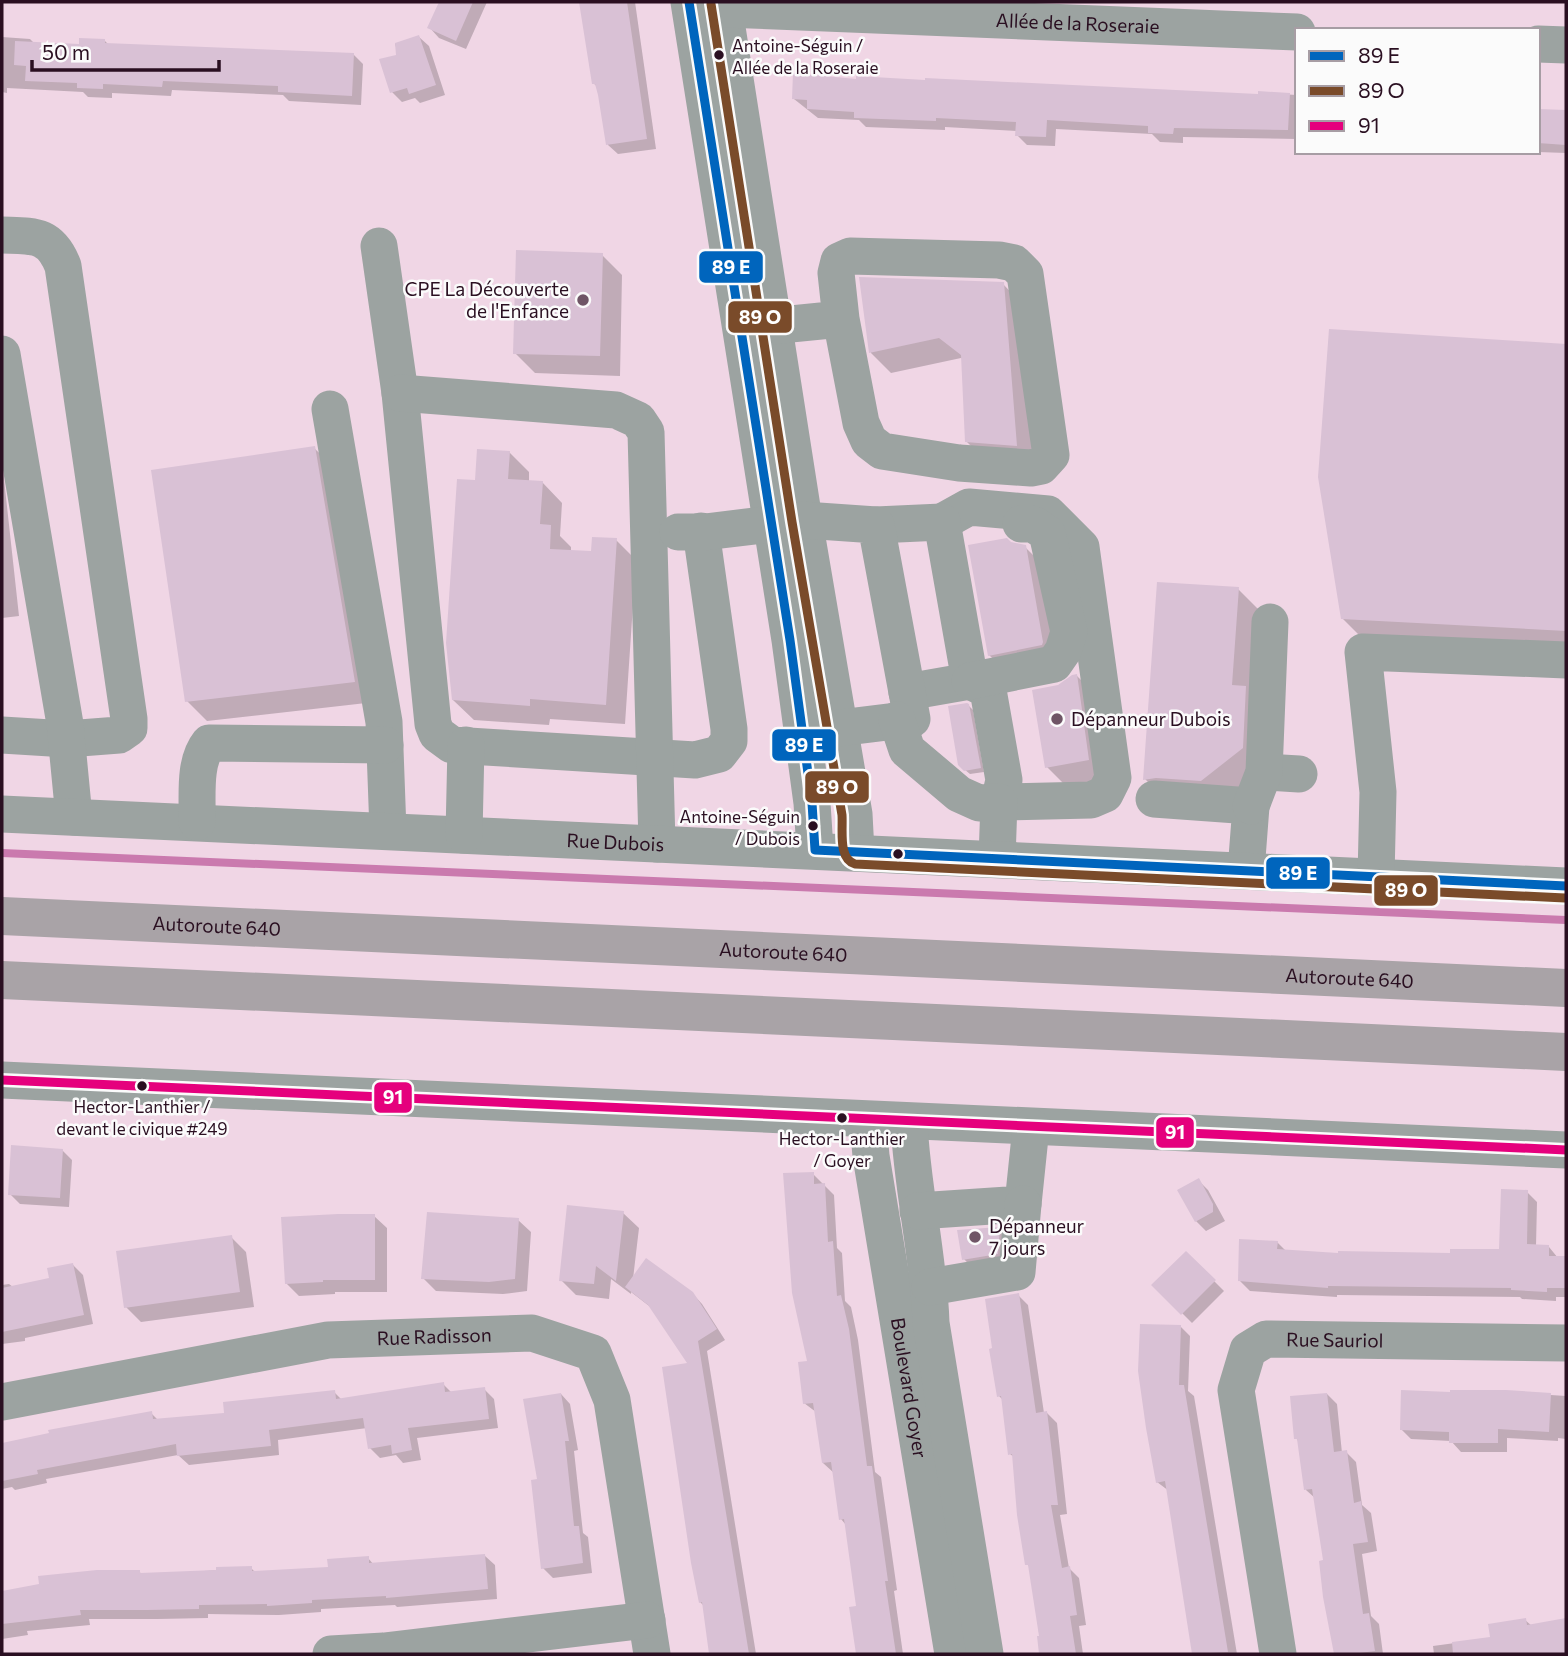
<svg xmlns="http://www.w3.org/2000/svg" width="1568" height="1656" viewBox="0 0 1568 1656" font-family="Commissioner,sans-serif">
<rect width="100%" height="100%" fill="#f0d6e5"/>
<path fill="#0003" d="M441 2H487L466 49 439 38 430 28Z
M581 2H635L656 149 618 154 608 145 598 87 593 83Z
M2 37 30 39 35 44 80 46 104 40 109 45 353 54 363 64 361 105 289 101 283 95 172 90 171 96 112 93V98L88 97 83 92 7 88V93L2 92Z
M419 37 429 46 445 95 420 103 415 98 402 102 392 92 399 56 395 44Z
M858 81 1259 96 1260 93 1297 95V139L1183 137V143L1160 142 1152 134 1056 129 1055 146 1027 145 1017 135V131L945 127V130L866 127 859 120 818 118 794 99Z
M1538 110 1566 112V153L1538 152Z
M602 255 622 275 620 376 535 373 515 353Z
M861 279 1003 284 1023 305 1036 465 987 462 967 442 963 359 961 358 891 373 871 353Z
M1330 331 1566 345V649L1363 639 1342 618Z
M314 448 335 468 375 702 207 721 187 701Z
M509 452 529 472V482H542L562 503 560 536 571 547V552L593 553 616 540 636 560 625 724 550 719 549 725 474 720 453 700 477 482Z
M2 461 19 616 2 618Z
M1025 547 1045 567 1063 663 1010 675 989 655Z
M1238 589 1258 609 1263 768 1222 801 1165 799 1145 779Z
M1077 676 1097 696 1109 780 1067 787 1047 767 1059 686Z
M969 706 973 710 984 772 970 774 959 765Z
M62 1150 72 1160 69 1207 20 1204 10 1194Z
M813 1174 834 1195 837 1248 842 1253 845 1301 851 1307 858 1340 875 1472 881 1477 897 1590 894 1591 903 1654H858L851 1608 858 1607 846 1525 841 1519 834 1473 823 1463 816 1412 804 1403 809 1362Z
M1198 1180 1208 1190 1225 1221 1206 1231 1196 1221 1179 1191Z
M1527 1192 1537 1202 1536 1246 1549 1247 1558 1258H1566V1297H1556V1301L1522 1299 1520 1297 1337 1295V1297L1250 1291 1240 1281 1277 1242 1286 1251 1340 1255 1452 1254 1501 1251Z
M623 1213 639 1228 633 1279 692 1293 702 1304 725 1340 707 1351 756 1654H712L704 1606 700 1602 690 1365 653 1309 631 1292V1294L611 1279 609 1299 576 1295 561 1280Z
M374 1216 387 1228V1292H335V1294L299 1296 286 1283Z
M518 1220 531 1232 527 1291 503 1294 436 1291 423 1278Z
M999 1228 1019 1249 984 1280 964 1259Z
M231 1237 246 1252 254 1307 141 1322 126 1307Z
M1186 1253 1224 1291 1192 1323 1154 1285Z
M73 1265 83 1275 93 1324 25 1338V1341L2 1344V1285L9 1284 13 1287 51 1279Z
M1018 1295 1028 1305 1044 1413H1047L1057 1423 1067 1514 1060 1515 1069 1568 1079 1578 1086 1625 1079 1626 1083 1654H1042L1030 1567 1027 1564 1014 1457 1010 1454 1003 1400 999 1396Z
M1180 1326 1190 1336 1188 1391 1194 1396 1237 1654H1193L1169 1491 1157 1482Z
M443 1384 452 1393 484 1389 494 1399 498 1428 417 1438 421 1460 403 1463 396 1455 380 1458 370 1448 367 1428 278 1440 279 1455 189 1465 178 1455 46 1479 47 1483 15 1490 12 1487 2 1489V1444L151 1413 158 1420 226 1414 334 1392 342 1400Z
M1506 1392 1566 1396V1439L1558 1438V1441L1507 1438V1452H1461L1451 1441 1411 1439 1401 1429 1452 1394Z
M561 1394 570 1404 578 1450 574 1451 583 1533 588 1537 592 1573 553 1578 543 1568 539 1481Z
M1327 1394 1337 1404 1342 1453 1346 1452 1356 1462 1362 1505 1371 1513 1377 1551 1362 1554 1371 1616 1379 1624 1383 1654H1335L1321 1562 1325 1561 1315 1498 1306 1490 1299 1442 1296 1438Z
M485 1556 495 1565 497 1599 397 1607 395 1605 321 1609V1612L279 1615 208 1614V1618L158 1619H89L90 1625 27 1631 28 1635 2 1639V1593L41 1586 139 1571 142 1575 251 1568 256 1573 330 1568 368 1558 374 1565Z
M1566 1619V1654H1434L1433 1646 1492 1638 1525 1620 1532 1626Z"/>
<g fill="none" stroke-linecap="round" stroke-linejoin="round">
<path stroke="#ca7aae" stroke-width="8" d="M2 853 1566 920"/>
</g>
<path fill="#d9c1d5" d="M439 2H473L456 41 427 28Z
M579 2H627L647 139 606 145 598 95 595 84H592Z
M419 35 436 85 409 94 407 88 390 93 379 59 396 55 395 43Z
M79 38 105 39V43L354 53 352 96 278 92V86L163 81 162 87 103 84V89L77 88V83L25 81 26 66 14 65 15 41 79 44Z
M793 73 856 79V76L925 80V78L1258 94V91L1290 93 1288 130 1174 128 1173 134 1148 133V126L1047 120 1046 137 1015 136 1016 122 936 118V121L854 118V112L807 109V100L792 99Z
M1538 109 1566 110V145L1538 143Z
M516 250 603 253 600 356 513 354Z
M859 277 1004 282 1017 446 965 442 961 355 939 338 869 353Z
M1329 329 1566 344V631L1341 619 1318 477Z
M315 446 355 682 185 702 151 470Z
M477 449 510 451 508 479 543 481 540 524 551 525 550 549 591 551 592 537 617 538 606 705 530 699V706L452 700 446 643 457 479 475 480Z
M1007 538 1011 542 1026 545 1043 642 1042 645 988 656 968 545Z
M1157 582 1239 587 1232 685 1246 686 1243 748 1201 781 1156 778 1143 780Z
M1077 674 1089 760 1045 768 1032 690 1058 685 1072 675Z
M967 703 969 704 981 768 964 771 958 765 948 706Z
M11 1145 63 1149 60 1198 8 1195Z
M814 1172V1184L825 1183 828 1242 833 1241 837 1296 841 1295 849 1329 867 1466H872L888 1581H885L896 1654H856L849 1607 856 1606 844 1519 839 1520 831 1462 822 1463 813 1403 803 1404 798 1362 807 1361 792 1293 783 1173Z
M1199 1178 1213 1204V1212L1195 1222 1177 1190Z
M1501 1189 1528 1190 1527 1244 1549 1245V1256H1566V1288H1547V1292L1511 1290V1288L1328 1286V1288L1238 1281 1239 1239 1278 1241 1277 1249 1338 1253V1251L1450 1253V1249H1499Z
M567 1205 624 1211 616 1281 596 1266 594 1284 559 1281Z
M427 1212 519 1218 515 1279 489 1282 421 1279Z
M338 1214H375V1280H323V1282L285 1284 281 1217Z
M1000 1227 998 1254 962 1260 957 1230Z
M232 1235 240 1292 124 1308 116 1251Z
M1186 1251 1216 1280 1181 1315 1151 1285Z
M646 1258 693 1292 717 1329 698 1341 749 1654H709L702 1602 699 1603 691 1563 662 1367 687 1363 648 1305 625 1287Z
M73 1263 84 1315 2 1332V1288L49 1278 47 1268Z
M1019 1293 1036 1413 1047 1411 1058 1505H1051L1062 1568 1070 1566 1077 1615 1070 1616 1076 1654H1039L1037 1636H1039L1028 1565H1025L1017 1515 1012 1454 1008 1455 1001 1396 997 1397 989 1349 992 1348 985 1299Z
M1140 1324 1181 1325 1179 1385H1184L1228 1652 1192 1654 1165 1481 1156 1483 1146 1428 1138 1371Z
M444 1382 445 1392 485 1387 489 1419 408 1428 412 1450 392 1454 391 1445 368 1449 363 1418 269 1430 271 1446 177 1456 176 1444 37 1470 38 1474 2 1481V1443L49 1433 48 1430 152 1411 153 1419 224 1413 223 1402 335 1390 336 1399Z
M1401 1390 1450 1392V1390H1506L1551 1393 1549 1432 1498 1429V1443H1449V1432L1400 1430Z
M561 1393 569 1441H565L574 1526H579L583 1563 541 1569 531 1480 537 1479 523 1399Z
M1327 1393 1334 1452 1347 1450 1354 1503 1361 1501 1368 1542 1353 1544 1363 1614 1369 1613 1375 1651 1352 1654H1334L1323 1597 1319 1561 1323 1560 1312 1489 1304 1490 1297 1439H1294L1290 1396Z
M485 1554 488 1589 386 1598V1596L312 1600V1603L267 1606V1604L199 1605V1609L147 1610H80L81 1615 2 1624V1591L39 1584 38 1576 97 1570H140V1573L216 1570V1567L252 1566V1571L328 1567 327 1559 369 1556V1563Z
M1526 1618 1527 1625 1566 1618V1654H1453L1452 1642 1490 1637 1488 1624Z"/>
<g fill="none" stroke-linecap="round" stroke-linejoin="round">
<g stroke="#9ca3a1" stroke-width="37">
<path d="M689 2 790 640 812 803 815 850"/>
<path d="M723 2 804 520 854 814 856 852"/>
<path id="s1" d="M700 11 724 9 1297 32"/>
<path d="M1538 44 1566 45"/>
<path d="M2 235C33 236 50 233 63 266L129 719V728L119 735 67 739 2 735"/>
<path d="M379 246 400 393 433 724 437 734 452 745 695 760 719 754 729 741V729L701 531"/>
<path d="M751 328 841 319 861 423 869 441 882 451 959 463 1031 468 1041 466 1051 455 1025 274 1014 263 999 260 850 256 839 261 836 273 841 319"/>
<path d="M2 354 65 724 74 817"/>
<path d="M400 393 616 410 638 420 646 432 657 844"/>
<path d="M330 409 384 722 388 831"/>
<path d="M942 522 969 507 1048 514 1081 547 1113 778 1105 794 1091 800 999 802 1004 780 988 690 970 681"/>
<path d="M876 525 942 522 970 681 907 692"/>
<path d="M678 532H705L804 520 876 525 912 719 839 728"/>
<path d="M970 681 1054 664 1063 651 1069 632 1047 533 1033 524H1021"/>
<path d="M897 720 907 750 959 794 979 803 999 802 997 859"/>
<path d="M1264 772 1299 774"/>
<path d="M1154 799 1251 806 1246 871"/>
<path d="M1251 806 1264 772 1270 622"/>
<path id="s2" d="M2 814 1566 886"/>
<path d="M197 822C198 798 193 763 209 743L385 745"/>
<path d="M464 835 466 745"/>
<path d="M1376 877 1378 792 1363 652 1566 660"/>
<path d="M2 1080 1566 1150"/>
<path id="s3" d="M868 1121 871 1156 953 1654"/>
<path d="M909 1122C912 1190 929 1256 931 1323L985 1654"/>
<path d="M918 1211 1023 1204 1031 1127"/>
<path d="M930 1287 1017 1272 1023 1204"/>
<path id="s4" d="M2 1402 328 1340 532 1333 593 1353 612 1400 652 1654"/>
<path d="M331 1654 384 1651 647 1620"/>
<path id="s5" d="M1278 1654 1236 1390 1248 1350 1266 1339 1566 1343"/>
</g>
<g stroke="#a9a3a7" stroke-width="38">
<path id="s6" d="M2 916 1566 988"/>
<path d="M2 980 1566 1052"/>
</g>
<g stroke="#fbfbfb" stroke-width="14">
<path id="bus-1" d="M689 2 790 640 812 803 815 850 1566 886"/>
</g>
<g stroke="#fbfbfb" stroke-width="14">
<path id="bus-2" d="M711 4 792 522 842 815C843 831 838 859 855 864L1565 898"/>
</g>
<g stroke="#fbfbfb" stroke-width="14">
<path id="bus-3" d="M2 1080 1566 1150"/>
</g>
<use href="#bus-1" stroke="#0065bd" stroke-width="9"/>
<use href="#bus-2" stroke="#7a4b2a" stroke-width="9"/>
<use href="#bus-3" stroke="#e5007d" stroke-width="9"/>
</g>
<g fill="#2a0f21" stroke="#fbfbfb" stroke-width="2.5">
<circle cx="719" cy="55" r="6"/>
<circle cx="813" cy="826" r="6"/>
<circle cx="898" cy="854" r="6"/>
<circle cx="142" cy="1086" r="6"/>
<circle cx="842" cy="1118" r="6"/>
</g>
<g fill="#6f5566" stroke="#fbfbfb" stroke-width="2.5">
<circle cx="583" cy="300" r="7"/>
<circle cx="1057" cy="719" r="7"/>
<circle cx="975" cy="1237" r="7"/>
</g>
<g text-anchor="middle" stroke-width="5" stroke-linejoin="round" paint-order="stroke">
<g font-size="17" fill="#2a0f21" stroke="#fbfbfb">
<text x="732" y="52" text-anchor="start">Antoine-Séguin /<tspan x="732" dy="22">Allée de la Roseraie</tspan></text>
<text x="800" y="823" text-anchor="end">Antoine-Séguin<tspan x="800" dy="22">/ Dubois</tspan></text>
<text x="142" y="1113">Hector-Lanthier /<tspan x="142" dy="22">devant le civique #249</tspan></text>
<text x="842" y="1145">Hector-Lanthier<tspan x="842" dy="22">/ Goyer</tspan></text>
</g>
<g font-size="19" fill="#2a0f21" stroke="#fbfbfb">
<text dy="7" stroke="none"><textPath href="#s1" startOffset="378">Allée de la Roseraie</textPath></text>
<text dy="7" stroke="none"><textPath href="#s2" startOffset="614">Rue Dubois</textPath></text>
<text dy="7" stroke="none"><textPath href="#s6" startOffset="215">Autoroute 640</textPath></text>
<text dy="7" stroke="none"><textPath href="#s6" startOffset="782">Autoroute 640</textPath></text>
<text dy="7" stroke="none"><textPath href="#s6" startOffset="1349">Autoroute 640</textPath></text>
<text dy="7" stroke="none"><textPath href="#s4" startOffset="438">Rue Radisson</textPath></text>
<text dy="7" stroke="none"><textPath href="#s5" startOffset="399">Rue Sauriol</textPath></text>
<text dy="7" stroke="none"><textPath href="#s3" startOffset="270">Boulevard Goyer</textPath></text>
</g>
<g font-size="19" fill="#2a0f21" stroke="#fbfbfb" text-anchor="start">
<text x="569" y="296" text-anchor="end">CPE La Découverte<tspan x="569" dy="22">de l'Enfance</tspan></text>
<text x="1071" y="726">Dépanneur Dubois</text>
<text x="989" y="1233">Dépanneur<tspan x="989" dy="22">7 jours</tspan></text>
</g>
</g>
<g stroke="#fbfbfb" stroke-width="2.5">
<rect x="698" y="250" width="66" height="34" rx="7" fill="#0065bd"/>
<rect x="727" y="300" width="66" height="34" rx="7" fill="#7a4b2a"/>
<rect x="771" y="728" width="66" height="34" rx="7" fill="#0065bd"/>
<rect x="804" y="770" width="66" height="34" rx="7" fill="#7a4b2a"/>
<rect x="1265" y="856" width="66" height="34" rx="7" fill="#0065bd"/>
<rect x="1373" y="874" width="66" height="33" rx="7" fill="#7a4b2a"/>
<rect x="373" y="1081" width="40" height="33" rx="7" fill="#e5007d"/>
<rect x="1155" y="1116" width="40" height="33" rx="7" fill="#e5007d"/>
</g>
<g font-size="19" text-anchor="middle" font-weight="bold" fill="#fff">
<text x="731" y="274">89 E</text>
<text x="760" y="324">89 O</text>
<text x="804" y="752">89 E</text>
<text x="837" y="794">89 O</text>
<text x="1298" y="880">89 E</text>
<text x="1406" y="897">89 O</text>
<text x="393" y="1104">91</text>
<text x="1175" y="1139">91</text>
</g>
<rect width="1568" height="1656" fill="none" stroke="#2a0f21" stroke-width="7"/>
<rect x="1295" y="28" width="245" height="126" fill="#fbfbfb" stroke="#a79da4" stroke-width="2"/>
<rect x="1309" y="51" width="35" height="10" fill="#0065bd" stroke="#a79da4" stroke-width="2"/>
<text x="1358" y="63" font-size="21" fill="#2a0f21">89 E</text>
<rect x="1309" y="86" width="35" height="10" fill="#7a4b2a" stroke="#a79da4" stroke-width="2"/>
<text x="1358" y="98" font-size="21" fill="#2a0f21">89 O</text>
<rect x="1309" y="121" width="35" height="10" fill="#e5007d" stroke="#a79da4" stroke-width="2"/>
<text x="1358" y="133" font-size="21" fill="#2a0f21">91</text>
<path d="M32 60v10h187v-10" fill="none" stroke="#2a0f21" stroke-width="3.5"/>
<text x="42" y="60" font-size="21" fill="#2a0f21" stroke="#fbfbfb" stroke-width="5" paint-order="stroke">50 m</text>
</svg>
